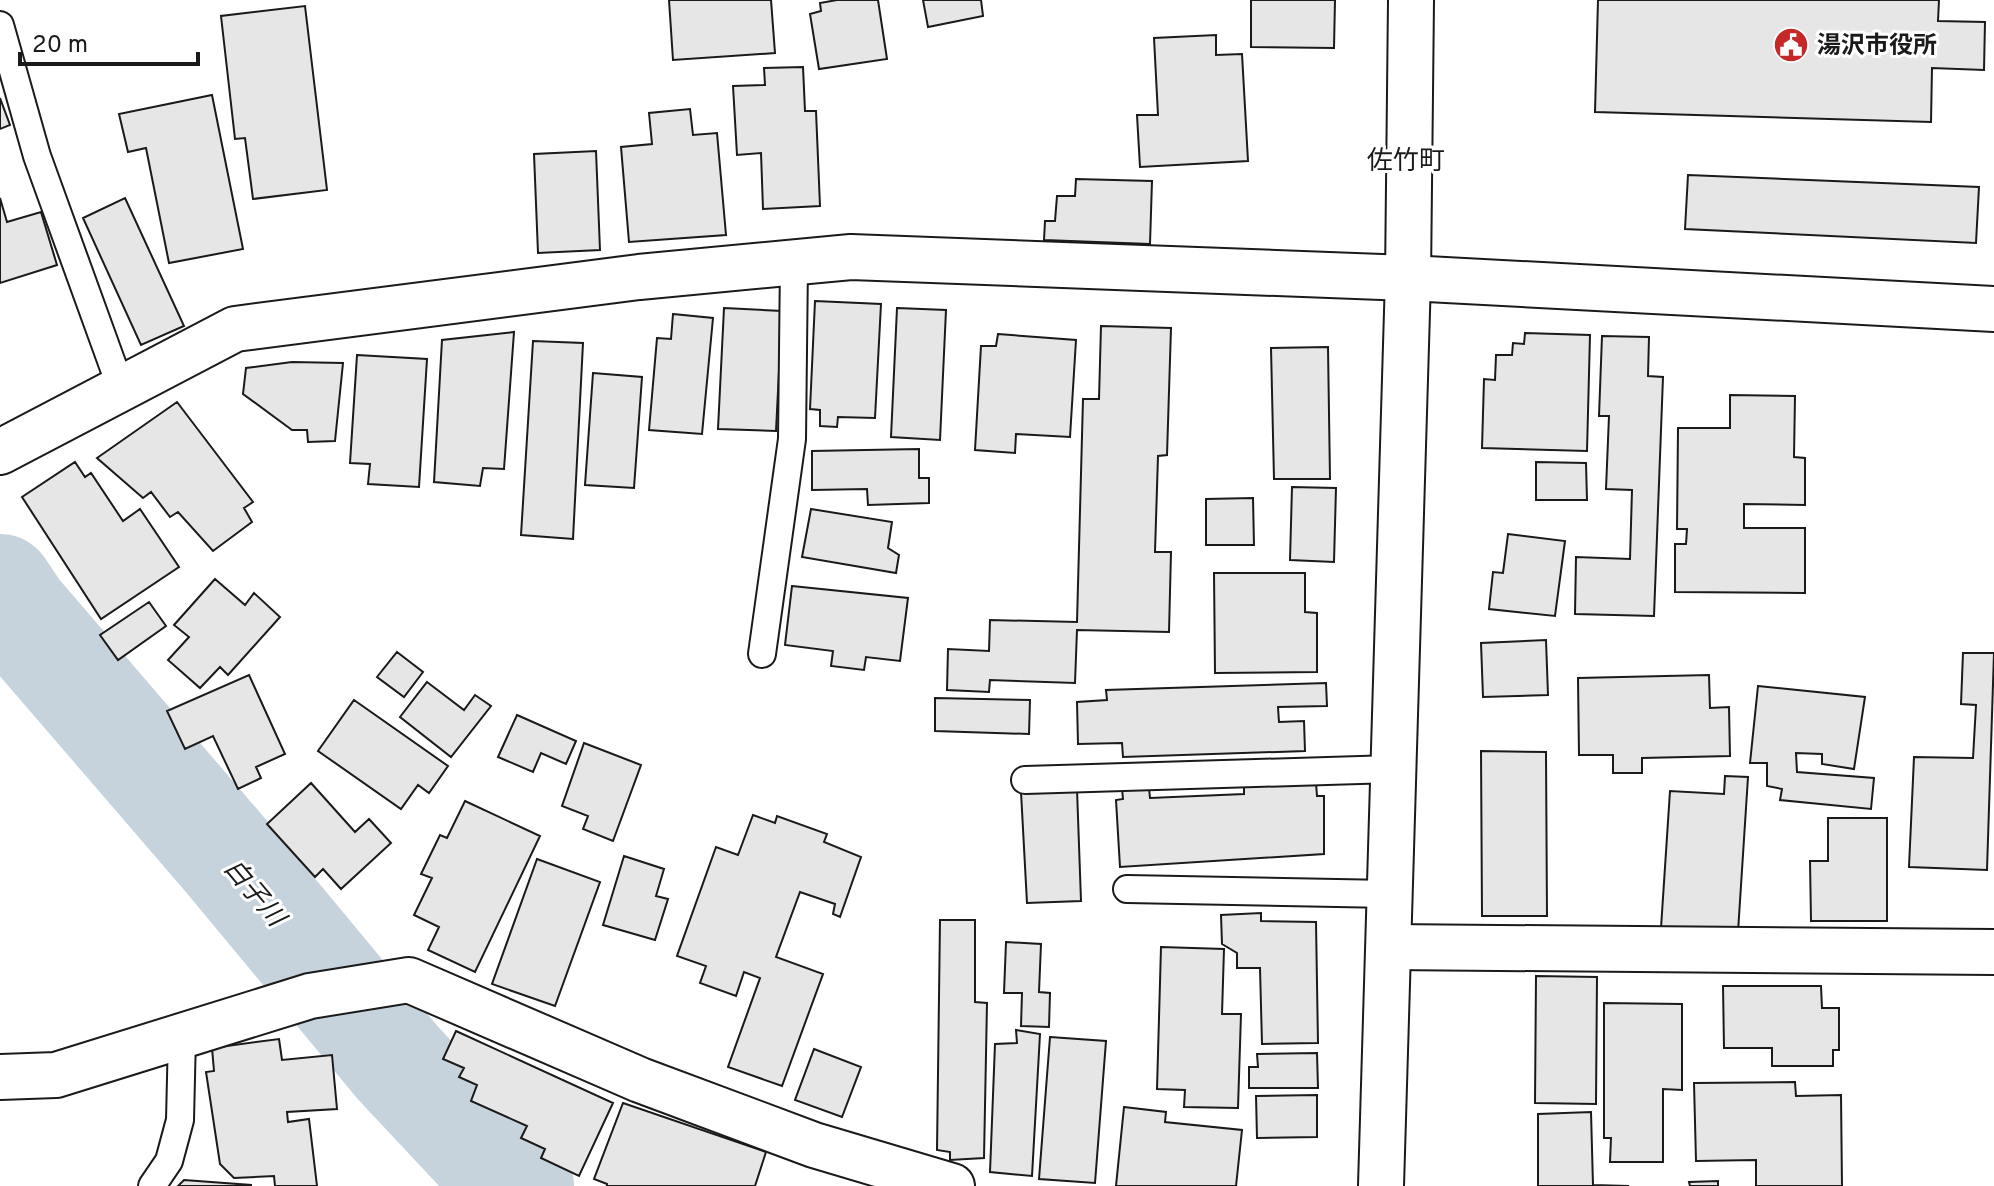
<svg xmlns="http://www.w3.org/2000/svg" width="1994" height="1186" viewBox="0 0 1994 1186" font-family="Overpass,'Noto Sans JP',sans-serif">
<rect width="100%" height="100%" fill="#fff"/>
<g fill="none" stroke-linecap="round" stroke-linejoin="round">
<path stroke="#c6d2dc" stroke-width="108" d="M0 588 16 612 227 857 398 1063 500 1172 520 1186"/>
</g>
<path fill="#e6e6e6" stroke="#1a1a1a" stroke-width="2" d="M669 0H771L775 53 673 60Z
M837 0H878L887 59 819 69 810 14 821 11 820 3Z
M923 0H981L983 16 928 27Z
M1251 0H1335L1334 48 1251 47Z
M1598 0H1939L1938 21 1985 22 1984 70 1932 68 1931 122 1595 112Z
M305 6 327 190 253 199 245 138 235 139 221 16Z
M1216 35V55L1242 54 1248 161 1140 167 1137 115H1158L1154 38Z
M803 67 805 111H816L820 206 763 209 761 153 737 155 733 86 765 85 764 68Z
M212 95 243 249 169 263 146 148 128 152 119 114Z
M0 98 10 125 0 129Z
M690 109 693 135 717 133 726 235 629 242 621 147 652 144 649 113Z
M596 151 600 250 538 253 534 154Z
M1688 175 1979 187 1976 243 1685 229Z
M1076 179 1152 181 1150 244 1044 240 1045 221H1055L1057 196H1075Z
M0 198 7 222 41 212 57 265 0 283Z
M125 198 184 326 141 345 83 218Z
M815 301 881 304 875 418 838 417 837 427 820 426V410L810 409Z
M724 308 782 311 776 431 718 429Z
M897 308 946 310 940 440 891 437Z
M673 314 713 318 702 434 649 430 657 338 671 339Z
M1101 326 1171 328 1167 455 1158 456 1155 552H1171L1169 632 1077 630 1075 683 990 680 989 692 947 690 948 649 989 651 990 620 1077 622 1083 399H1099Z
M514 332 504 469 483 468 480 486 434 482 442 340Z
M1525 333 1590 335 1587 451 1482 448 1484 379 1495 380 1496 355H1512L1513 343 1524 344Z
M998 334 1076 340 1070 437 1016 434 1015 453 975 450 981 346H996Z
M1602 336 1649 337 1648 376 1663 377 1654 616 1575 614 1576 557 1630 559 1632 490 1606 489 1609 416H1599Z
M533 341 583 343 573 539 521 535Z
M1328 347 1330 479H1274L1271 348Z
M357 355 427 359 419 487 368 484 370 464 350 463Z
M292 362 343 363 335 441 308 442 307 430H292L243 394 246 368Z
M593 373 642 377 634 488 585 485Z
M1730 395 1795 396 1794 457 1805 458V505L1744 504V528H1805V593L1675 592V544H1686L1687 529H1677L1678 428H1730Z
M177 402 253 502 244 508 252 522 213 551 178 512 170 517 151 492 143 498 97 458Z
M919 449V478H929V503L868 505 867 489 812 490V451Z
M75 462 85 477 91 473 123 521 140 509 179 567 101 619 22 497Z
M1536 462 1586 463 1587 500H1536Z
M1292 487 1336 488 1334 562 1290 560Z
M1253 498 1254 545H1206V499Z
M811 509 892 522 888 548 899 555 896 573 802 557Z
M1508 534 1565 541 1555 616 1489 609 1493 572 1503 573Z
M1214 573H1305V612L1317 613V672L1215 673Z
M215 579 245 605 254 593 280 617 228 675 220 667 200 688 168 660 189 637 174 625Z
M792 586 908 598 900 661 866 657 864 670 831 666 833 651 785 645Z
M149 602 166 626 118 660 100 635Z
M1546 640 1548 695 1483 697 1481 643Z
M397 652 423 672 404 697 377 677Z
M1963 653H1994L1987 870 1909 867 1914 757 1973 758 1976 705 1961 704Z
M249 675 285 754 256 767 261 778 238 789 213 736 185 749 167 711Z
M1709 675 1710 708 1729 707 1730 756 1642 758V773H1613V755H1579L1578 678Z
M427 682 464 710 475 695 491 706 451 757 400 717Z
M1326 683 1327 706 1278 707 1279 722 1304 721 1305 751 1123 757 1122 743 1078 744 1077 702 1107 700 1106 690Z
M1758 686 1865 697 1854 769 1822 764V754L1796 753 1797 772 1874 778 1871 809 1780 800 1782 789 1767 786V763H1750Z
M935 698 1030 700 1029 734 935 731Z
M354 700 448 766 429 793 418 785 401 809 318 751Z
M517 715 576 741 566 764 541 753 533 772 498 757Z
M584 743 641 765 613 841 583 829 588 816 562 806Z
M1481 751 1546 752 1547 916H1482Z
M1725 776 1748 777 1738 932 1661 928 1670 791 1724 794Z
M311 783 355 832 369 819 391 843 341 889 323 869 315 877 267 824Z
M1316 783 1317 796H1324V854L1120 867 1116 800 1123 799 1122 789 1149 788 1150 798 1244 794V786Z
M1077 789 1081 901 1027 903 1021 792Z
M465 801 540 836 475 972 428 950 439 927 414 915 432 878 421 874 440 835 447 838Z
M753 815 775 823 777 816 827 834 824 842 861 857 840 917 833 914 835 904 800 892 776 957 823 974 782 1086 728 1067 760 978 744 972 736 996 700 983 706 966 677 956 716 847 738 855Z
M1828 818H1887V921H1811L1810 861H1828Z
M624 856 664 869 656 896 668 899 655 940 603 925Z
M537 859 600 882 555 1006 492 984Z
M1261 913V921L1316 922 1318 1043 1262 1044 1260 968H1237V953L1222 944 1221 915Z
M940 920H975V1002L987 1003 984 1158 950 1160V1152L937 1150Z
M1006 942 1041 944 1039 992 1050 993 1049 1027 1021 1026 1022 993H1004Z
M1161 947 1224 949 1222 1014H1241L1238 1108 1184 1107 1185 1090 1157 1089Z
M1536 976 1597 977 1596 1104 1535 1103Z
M1723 986H1821L1822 1008H1839V1050H1833V1066H1772V1048H1724Z
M1604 1003 1682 1004V1090L1663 1089V1162H1610L1611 1138H1604Z
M1016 1030 1040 1034 1032 1176 990 1172 995 1044 1017 1043Z
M456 1031 613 1103 579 1176 541 1158 545 1149 521 1138 527 1126 471 1101 477 1085 459 1077 464 1068 443 1059Z
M1050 1037 1106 1041 1095 1183 1039 1179Z
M279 1039 282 1060 332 1055 337 1109 287 1112 288 1122 309 1119 317 1186H275L274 1176 234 1178 220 1164 206 1072 214 1071 212 1048Z
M814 1049 861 1067 842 1117 795 1100Z
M1317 1053 1318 1088H1249V1067H1258L1257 1054Z
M1795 1082 1796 1096 1841 1095 1842 1186H1756V1160L1696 1161 1694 1083Z
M1317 1095V1137L1257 1138 1256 1096Z
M623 1103 766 1152 755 1186H607V1184L594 1179Z
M1124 1107 1166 1112 1165 1122 1242 1130 1236 1186H1116Z
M1591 1112 1593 1185 1629 1186H1538V1114Z
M184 1180 251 1185V1186H178Z
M1718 1181V1186H1690L1689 1182Z"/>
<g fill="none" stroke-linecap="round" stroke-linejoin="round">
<g stroke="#1a1a1a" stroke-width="30">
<path id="service" d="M0 25 37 156 121 388
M762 654 792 439 794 262
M1025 780 1393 769
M1127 889 1390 894
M152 1186 169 1161 180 1120 182 1036"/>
</g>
<g stroke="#1a1a1a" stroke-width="48">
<path id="minor" d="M0 452 235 329 639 277 851 257 1408 278 1994 309
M1389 947 1994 952
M0 1077 56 1075 310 996 409 980 640 1080 814 1145 952 1186"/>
</g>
<g stroke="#1a1a1a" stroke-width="48">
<path id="tertiary" d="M1381 1186 1408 278 1411 0"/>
</g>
<use href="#service" stroke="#fff" stroke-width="26"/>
<use href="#minor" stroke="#fff" stroke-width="44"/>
<use href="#tertiary" stroke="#fff" stroke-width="44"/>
</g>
<defs>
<g id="civic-disc" transform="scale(1.8)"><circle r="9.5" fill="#c62828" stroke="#fff"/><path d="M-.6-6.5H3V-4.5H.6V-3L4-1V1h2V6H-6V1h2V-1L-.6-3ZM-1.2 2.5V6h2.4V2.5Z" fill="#fff"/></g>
</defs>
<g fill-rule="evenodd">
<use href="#civic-disc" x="1791" y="45"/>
</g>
<g text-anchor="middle" stroke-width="6" stroke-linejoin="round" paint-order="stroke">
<g font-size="24" font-weight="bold" fill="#1a1a1a" stroke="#fff" text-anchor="start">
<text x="1817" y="53">湯沢市役所</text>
</g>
<g font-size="26" fill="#1a1a1a" stroke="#fff">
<text x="1406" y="169">佐竹町</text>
</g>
<g font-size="26" font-style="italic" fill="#1a1a1a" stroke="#fff">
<text transform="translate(255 892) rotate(50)" y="9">白子川</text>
</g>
</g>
<path d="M20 52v12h178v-12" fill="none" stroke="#1a1a1a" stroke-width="4"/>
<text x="32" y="52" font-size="24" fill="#1a1a1a" stroke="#ffffff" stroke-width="6" paint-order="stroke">20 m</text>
</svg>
